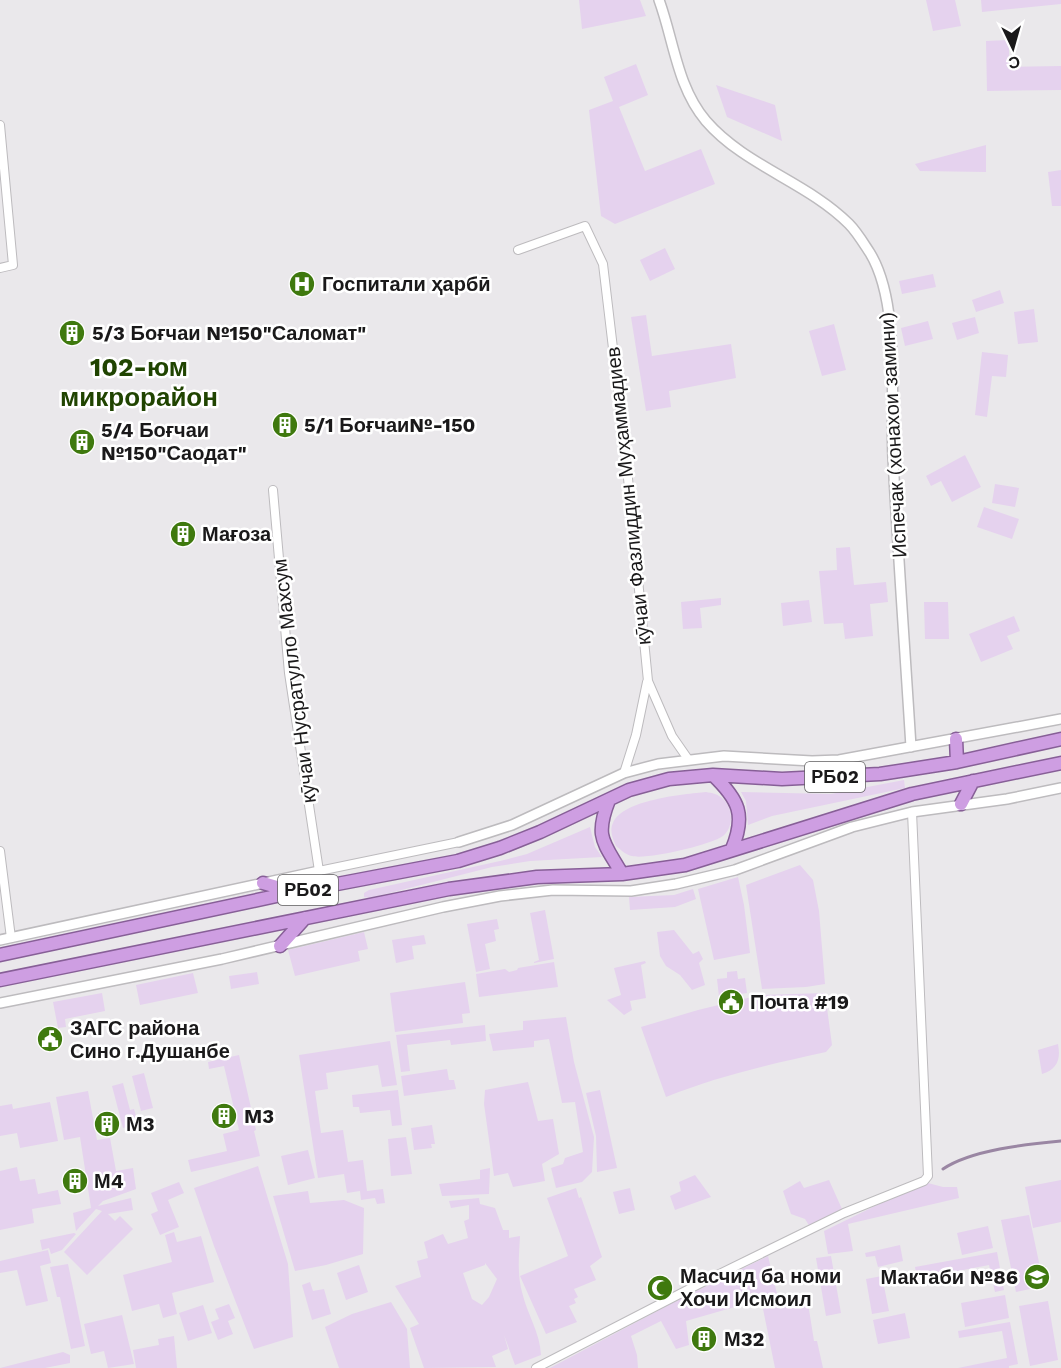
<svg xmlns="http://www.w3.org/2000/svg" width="1061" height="1368" viewBox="0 0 1061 1368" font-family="'Work Sans',sans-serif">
<rect width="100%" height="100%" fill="#eae8eb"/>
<path fill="#e5d2ee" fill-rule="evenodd" d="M579 0H640L646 16 582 29Z
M926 0H955L961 26 933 31Z
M981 0H1061V4L982 12Z
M1009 40V67L1061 66V90L987 91 986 41Z
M636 64 648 95 619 107 645 171 701 149 715 184 615 224 601 216 589 110 613 101 604 77Z
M716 85 775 105 782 141 727 117Z
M986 145V172L920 171 915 164Z
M1061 170V206H1052L1048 172Z
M665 248 675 269 650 281 640 260Z
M933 274 936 287 902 294 899 281Z
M1000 290 1004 303 976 312 972 300Z
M1034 309 1038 342 1018 344 1014 312Z
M646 315 652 356 731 344 736 378 669 391 671 407 646 411 631 317Z
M975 317 979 333 957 340 952 323Z
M928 321 933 339 905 346 901 328Z
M834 324 846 370 822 376 809 331Z
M982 352 1008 355 1006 377 992 376 987 417 975 415Z
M965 455 981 487 952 502 941 481 931 486 926 476Z
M995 484 1019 488 1015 507 992 503Z
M984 507 1019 519 1012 539 977 527Z
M850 547 854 585 886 582 888 602 870 604 873 636 845 639 843 623 824 624 819 571 837 570 836 548Z
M721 598V605L700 608 702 628 683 629 681 602Z
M809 600 812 622 783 626 781 603Z
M924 602H948L949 639H925Z
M1014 616 1020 631 1007 636 1013 649 981 662 969 634Z
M904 780 905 788 772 816 748 825 746 801 741 792 831 794Z
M706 792C712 793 718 794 723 799 733 808 734 827 723 836 711 845 646 860 632 856 626 855 621 850 616 846 613 839 609 831 613 823 622 800 684 794 706 792Z
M590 827 595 847 602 857 530 861 492 867 370 898 364 897V893L369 890 500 861 527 854Z
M800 865 813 880 819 911 825 984 806 987 762 989 746 885Z
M738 877 744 905 750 953 714 960 698 889Z
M693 889 696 899 675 907 630 910 629 897 674 895Z
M545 910 554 959 534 963V962L539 960 530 913Z
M497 919 499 929 494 930 496 941 485 944 490 969 476 972 467 924Z
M674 930 693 954 699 951 703 959 699 963 705 985 692 990 680 975 666 966 660 956 657 932Z
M364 932 368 949 358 951 360 961 295 976 288 950Z
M424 935 426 944 412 946 414 959 396 963 392 940Z
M645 961 646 963 641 965 646 998 630 1001 632 1010 624 1015 607 1000 621 995 614 968Z
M554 962 558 987 479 997 476 974 505 969 509 972 517 970 518 968Z
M737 971 738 979 745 978 747 993 719 997 717 979 727 978V972Z
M257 972 259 984 231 989 229 976Z
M193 973 198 993 140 1005 136 985Z
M465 982 470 1013 462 1014 463 1023 395 1032 390 993Z
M102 993 105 1011 65 1019 66 1027 58 1028 53 1002Z
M825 993 832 1045 826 1052C771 1064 718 1076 666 1097L641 1027 698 1010 760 995Z
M566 1017 574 1062 594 1137 592 1172 582 1182 556 1188 551 1168 563 1164 565 1158 583 1152 575 1102 562 1103 549 1039 534 1041V1047L493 1051 489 1034 523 1030V1021Z
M485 1025 486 1041 451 1045 450 1040 407 1045 410 1071 401 1072 396 1035Z
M390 1041 397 1085 382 1087 378 1065 326 1073 328 1089 315 1091 321 1133 343 1130 348 1162 363 1160 367 1191 383 1189 385 1203 377 1204 375 1198 361 1200 360 1191 347 1193 344 1174 318 1178 299 1055Z
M1058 1044C1061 1060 1057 1069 1042 1074L1038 1050Z
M239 1055 256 1130 254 1131 260 1156 191 1172 188 1160 227 1151 223 1134 239 1130 224 1066 209 1069 208 1062Z
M447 1069 449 1080H454L456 1089 404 1096 401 1076Z
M144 1073 153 1108 141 1111 132 1076Z
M528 1082 538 1121 553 1119 559 1154 542 1164 545 1181 513 1187 508 1173 494 1176 484 1104 485 1090Z
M123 1083 130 1110 134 1109 139 1126 136 1127 135 1125 123 1128 112 1086Z
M398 1090 402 1125 392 1126 390 1110 360 1113 359 1107H353L352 1095Z
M600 1090 617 1168 597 1172 596 1136 586 1093Z
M88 1091 97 1140 110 1138 116 1171 133 1168 136 1189 103 1201 98 1206 131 1198 133 1210 108 1214 115 1221 120 1216 133 1229 87 1275 64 1252 102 1211 96 1209 76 1231 73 1213 91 1208 80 1137 64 1140 56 1097Z
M50 1102 58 1141 20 1148 17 1133 0 1136V1106L12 1104 13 1109Z
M432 1125 435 1144H431L432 1148 414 1150 411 1128Z
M406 1137 412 1174 391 1176 388 1139Z
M308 1150 315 1178 288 1185 281 1156Z
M258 1166 288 1264 293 1337 254 1349 214 1246 194 1188Z
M17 1167 20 1181 35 1179 38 1194 58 1190 61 1204 32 1209 34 1223 0 1230V1171Z
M490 1168 489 1194 442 1196 439 1184 480 1179V1170Z
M695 1175 711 1197 675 1210 670 1196 681 1191 679 1182Z
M829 1180 842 1209 810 1227 805 1219 791 1214 783 1191 800 1181 804 1188Z
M1061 1180V1222L1033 1228 1025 1187Z
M179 1182 184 1193 168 1200 179 1227 160 1235 151 1214 158 1211 151 1193Z
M924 1182 943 1187H957L959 1198 848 1224 853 1251 828 1254 824 1231Z
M576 1188 579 1198 581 1197 602 1257 590 1266 596 1280 574 1289 578 1297 574 1299 576 1303 569 1306 577 1322 546 1334 520 1276 568 1256 547 1198Z
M630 1188 635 1210 619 1214 613 1192Z
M308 1191 310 1203 344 1200 364 1208 363 1254 326 1265 295 1271 273 1196Z
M479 1198 480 1204 495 1208 503 1230H509V1238L520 1236C519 1255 517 1273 522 1292 527 1314 540 1332 541 1355L515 1365 504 1335 508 1349 492 1356 496 1367 424 1368 410 1328 419 1324 395 1286 421 1277 417 1261 428 1258 424 1242 443 1234 448 1244 468 1238 464 1221 469 1219V1205L451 1208 449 1201ZM485 1263 497 1279 489 1297 482 1305 472 1299 463 1273 485 1265Z
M1029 1215 1044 1286 1016 1292 1001 1220Z
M988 1226 993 1248 962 1255 957 1233Z
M174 1232 177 1242 201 1236 214 1282 172 1293 177 1314 163 1318 159 1304 132 1311 123 1275 172 1262 165 1235Z
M74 1233 76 1234 62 1250 51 1254 49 1248 42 1250 40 1240Z
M900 1245 903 1261 878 1267 875 1256 866 1257 865 1253Z
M48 1250 51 1263 40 1266 48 1301 26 1306 17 1270 0 1273V1261Z
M997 1252 1004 1290 995 1292 989 1265 917 1279 915 1267Z
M768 1256 778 1298 745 1304 686 1321 689 1345 676 1349 661 1321 631 1336 637 1355 638 1368H550L680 1299Z
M831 1256 841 1313 826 1316 816 1258Z
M68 1264 85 1346 71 1349 60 1297H57L50 1267Z
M359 1265 368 1292 346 1300 337 1273Z
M882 1276 889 1311 872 1314 866 1279Z
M310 1282 313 1291 324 1289 331 1314 312 1320 302 1285Z
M1005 1295 1009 1318 965 1327 961 1303Z
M807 1297 814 1341H817L823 1368H775L762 1304Z
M1048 1301 1058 1360 1030 1366 1019 1306Z
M391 1302 407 1329 410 1368H339L325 1327 352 1314Z
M229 1304 235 1318 228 1321 233 1334 218 1340 211 1322 219 1319 215 1309Z
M203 1305 212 1333 188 1341 179 1313Z
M905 1313 910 1338 878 1344 873 1320Z
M122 1315 134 1364 108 1368 104 1351 91 1354 84 1324Z
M1010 1322 1018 1364 1009 1366V1368H958L1007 1358 1002 1331 959 1338 958 1331Z
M174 1336 177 1368H136L133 1350 159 1345 158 1339Z
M63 1352 70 1355V1363L45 1368H0Z"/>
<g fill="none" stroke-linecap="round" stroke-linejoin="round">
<path stroke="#9a86a3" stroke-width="3" d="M943 1169C971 1150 1027 1144 1061 1141"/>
<g stroke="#bdbbbe" stroke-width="10">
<path id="minor" d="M0 125 13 265 0 268
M518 250 585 226 603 264 626 458 648 681 672 736 688 759
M273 490 289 673 319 871 459 842
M624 773 636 735 647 682
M0 851 11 938
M536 1368 699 1284 844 1213 924 1181 928 1176 912 812"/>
</g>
<g stroke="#bdbbbe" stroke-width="12">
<path id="tertiary" d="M659 0C674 41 677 87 706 121 745 166 807 182 849 224 857 232 864 244 870 253 901 304 890 399 893 458 898 554 905 651 911 747
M459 842 512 825 624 773 658 764 724 756 812 761 839 760 1061 719
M0 940 319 871
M0 1003 222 959 443 907 500 896 553 890 631 891 676 884 735 870 852 827 912 812 1007 799 1061 788"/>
</g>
<g stroke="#875f97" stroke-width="15">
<path id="trunk" d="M956 739 957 762
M713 775C739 800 746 815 732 849
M609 800C594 838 604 842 622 874
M961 804 973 781
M263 883 294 892
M280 946 305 918
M0 955 295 892 458 861 500 848 540 832 629 790 669 779 713 775 782 779 880 774 957 762 1061 739
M0 980 449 889 537 877 622 874 685 865 912 794 1061 763"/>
</g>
<use href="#minor" stroke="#fff" stroke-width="8"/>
<use href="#tertiary" stroke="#fff" stroke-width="9"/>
<use href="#trunk" stroke="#ce9ee2" stroke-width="12"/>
</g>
<defs>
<g id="hospital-disc" transform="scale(1.35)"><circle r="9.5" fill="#3f790e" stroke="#fff"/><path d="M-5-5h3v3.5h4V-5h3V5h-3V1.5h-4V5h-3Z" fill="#fff"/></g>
<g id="building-disc" transform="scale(1.35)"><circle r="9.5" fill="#3f790e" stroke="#fff"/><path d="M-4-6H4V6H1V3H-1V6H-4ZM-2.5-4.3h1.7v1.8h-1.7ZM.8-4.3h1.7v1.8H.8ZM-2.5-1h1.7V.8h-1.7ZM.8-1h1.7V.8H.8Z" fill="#fff"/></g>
<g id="civic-disc" transform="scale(1.35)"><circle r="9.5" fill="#3f790e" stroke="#fff"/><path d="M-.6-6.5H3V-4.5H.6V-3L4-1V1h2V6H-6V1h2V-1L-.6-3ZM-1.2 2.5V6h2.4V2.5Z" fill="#fff"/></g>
<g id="school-disc" transform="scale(1.35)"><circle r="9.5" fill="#3f790e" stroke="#fff"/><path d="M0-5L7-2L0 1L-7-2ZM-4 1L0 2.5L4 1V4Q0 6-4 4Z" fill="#fff"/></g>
<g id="mosque-disc" transform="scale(1.35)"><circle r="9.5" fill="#3f790e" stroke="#fff"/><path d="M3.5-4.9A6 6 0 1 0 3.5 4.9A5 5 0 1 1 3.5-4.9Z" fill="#fff"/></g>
</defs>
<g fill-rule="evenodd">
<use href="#hospital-disc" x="302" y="284"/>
<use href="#building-disc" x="72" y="333"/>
<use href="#building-disc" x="285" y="425"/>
<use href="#building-disc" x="82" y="442"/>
<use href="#building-disc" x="183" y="534"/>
<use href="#civic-disc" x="731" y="1002"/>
<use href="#civic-disc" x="50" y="1039"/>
<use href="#building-disc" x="224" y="1116"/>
<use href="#building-disc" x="107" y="1124"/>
<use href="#building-disc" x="75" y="1181"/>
<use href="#school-disc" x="1037" y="1277"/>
<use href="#mosque-disc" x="660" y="1288"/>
<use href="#building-disc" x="704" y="1339"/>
</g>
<g text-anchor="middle" stroke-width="5" stroke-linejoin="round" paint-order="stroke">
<g fill="#fff" stroke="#5f5e5f" stroke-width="1.5">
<rect x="805" y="762" width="60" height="30" rx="4.5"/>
<rect x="278" y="875" width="60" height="30" rx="4.5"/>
</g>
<g font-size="18" font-weight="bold" fill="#1a191a">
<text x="835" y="783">РБ02</text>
<text x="308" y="896">РБ02</text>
</g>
<g font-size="20" font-weight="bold" fill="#1a191a" stroke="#fff" text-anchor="start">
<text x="322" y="291">Госпитали ҳарбӣ</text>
<text x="92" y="340">5/3 Боғчаи №150"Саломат"</text>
<text x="304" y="432">5/1 Боғчаи№-150</text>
<text x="101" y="437">5/4 Боғчаи<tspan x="101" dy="23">№150"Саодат"</tspan></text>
<text x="202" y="541">Мағоза</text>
<text x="750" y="1009">Почта #19</text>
<text x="70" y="1035">ЗАГС района<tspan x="70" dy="23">Сино г.Душанбе</tspan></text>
<text x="244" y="1123">M3</text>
<text x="126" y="1131">М3</text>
<text x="94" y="1188">М4</text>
<text x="680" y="1283">Масчид ба номи<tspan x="680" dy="23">Хочи Исмоил</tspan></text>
<text x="1018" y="1284" text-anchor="end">Мактаби №86</text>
<text x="724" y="1346">М32</text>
</g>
<g font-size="20" fill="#1a191a" stroke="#fff">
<text transform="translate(893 435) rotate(-93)" y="7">Испечак (хонахои замини)</text>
<text transform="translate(628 496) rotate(-96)" y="7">кӯчаи Фазлиддин Муҳаммадиев</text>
<text transform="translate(294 681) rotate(-97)" y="7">кӯчаи Нусратулло Махсум</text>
</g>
<g font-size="26" font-weight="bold" fill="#204401" stroke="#fff">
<text x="139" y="376">102-юм<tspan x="139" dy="30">микрорайон</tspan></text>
</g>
</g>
<g transform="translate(1013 48) rotate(175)" stroke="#ffffff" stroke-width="4.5" paint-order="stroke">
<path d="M0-4.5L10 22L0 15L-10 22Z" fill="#1a191a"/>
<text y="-9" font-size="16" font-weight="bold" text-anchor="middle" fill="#1a191a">С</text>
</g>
</svg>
